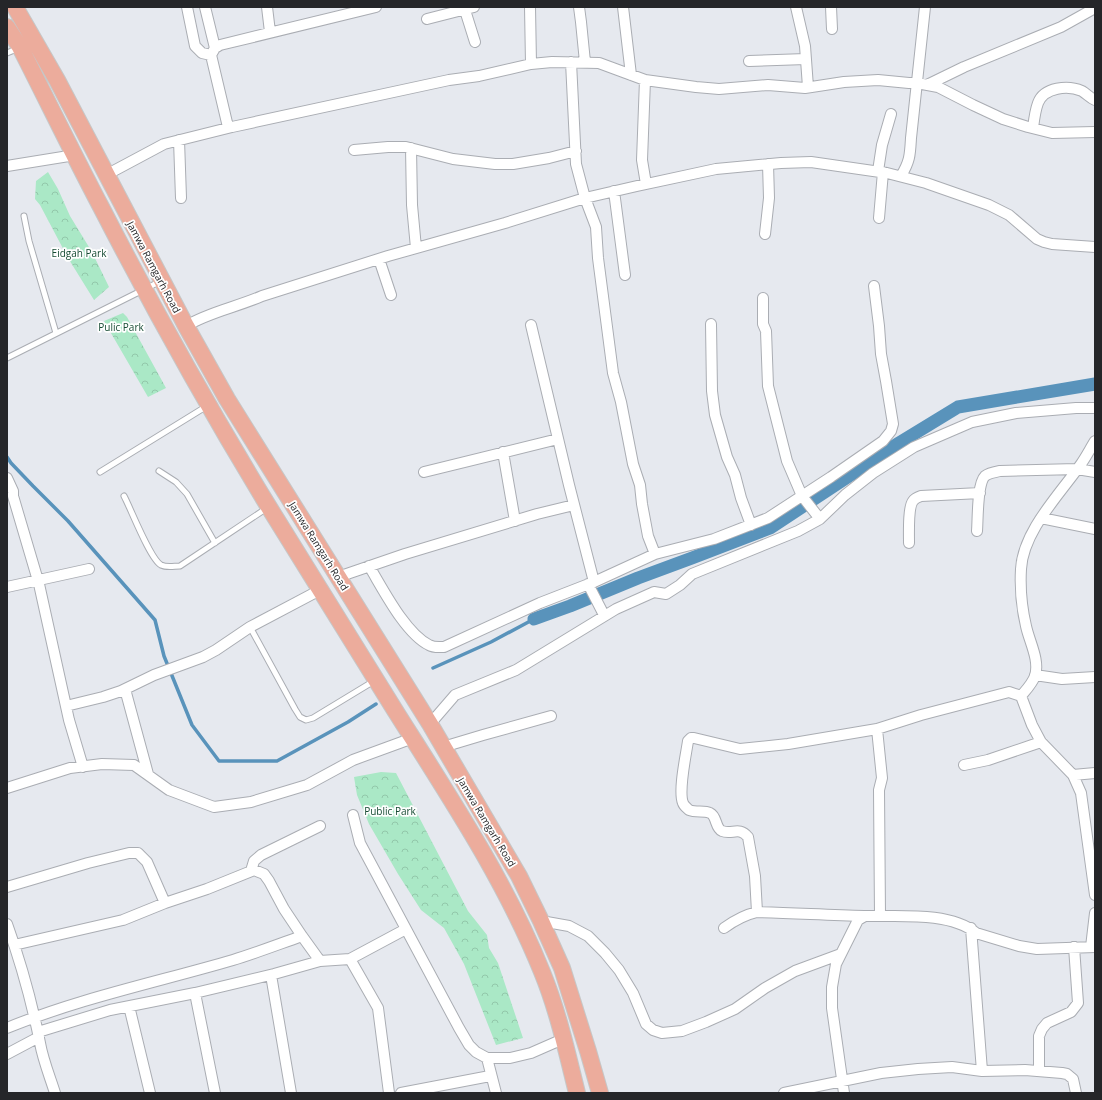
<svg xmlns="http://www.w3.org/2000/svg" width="1102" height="1100" viewBox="0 0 1102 1100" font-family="'Open Sans',sans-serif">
<defs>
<pattern id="forest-crowns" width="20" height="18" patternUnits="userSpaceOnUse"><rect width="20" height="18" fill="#aae8c6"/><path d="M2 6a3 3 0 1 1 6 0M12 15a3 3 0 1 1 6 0" fill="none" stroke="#92c7aa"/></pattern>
</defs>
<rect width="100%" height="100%" fill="#e6e9ef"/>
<path fill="url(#forest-crowns)" d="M48 172 58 189 70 216 92 252 109 287 94 300 68 258 40 205 35 199 36 181Z
M123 313 127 317 166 388 148 397 104 321Z
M381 772 396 773 468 911 487 935 489 948 498 963 523 1038 496 1045 464 964 444 928 421 910 398 874 369 824 357 795 354 777Z"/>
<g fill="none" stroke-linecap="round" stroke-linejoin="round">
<path stroke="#5993bb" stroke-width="3.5" d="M7 457 11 463 33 486 68 521 155 620 164 656 192 725 219 761H277L348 722 376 704
M433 668 491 642 534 619"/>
<path stroke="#5993bb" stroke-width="13" d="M534 619 570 606 638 578 692 558 770 528 899 443 958 407 1095 384"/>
<g stroke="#aaadb3" stroke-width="7">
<path id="service" d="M7 53 19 48
M24 216 29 241 56 333
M7 358 161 281
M159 471 176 482 187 494 215 543
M100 472 207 406
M124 496C131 509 150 559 161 565 167 568 174 566 180 566L267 508
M250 627 295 709 300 717 306 720 313 718 374 681"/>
</g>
<g stroke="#aaadb3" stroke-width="12">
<path id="minor" d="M187 7 195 46 202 53 211 55
M205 7 215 48
M267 7 270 32
M464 7 475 42
M530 7 531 64
M579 7 581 22 585 62
M623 7 631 75
M796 7 805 46 808 87
M831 7 832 29
M427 19 474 7
M749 61 806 59
M571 62 576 164 585 198 596 227 598 258 613 373 621 402 633 464 640 485 642 504 648 536 655 554
M645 80 642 160 646 184
M927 85 964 67 1061 27 1095 8
M228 127 211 55 215 48 220 45 376 7
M1033 128C1034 120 1035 111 1038 103 1044 87 1068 85 1082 91 1087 94 1090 98 1095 100
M179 140 181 198
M411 148 412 205 416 248
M354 150 388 147H406L453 159 495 164H513L549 158 576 151
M7 166 75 155
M878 171 882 145 891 114
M106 175 164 144 232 127 449 80 479 76 531 64 552 62 599 63 645 80 696 87 719 89 768 85 805 88 844 82 878 80 909 83H917L938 87 973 105 1003 119 1028 127 1052 133 1095 132
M901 176C910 161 910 155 911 138L925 7
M614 191 625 275
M879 218 883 172
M765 234 769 198 768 164
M379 259 391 295
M763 298V324L766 331 768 386 787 461 802 496 820 519
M711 324 712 391 715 415 727 457 735 475 741 498 751 525
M531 325 569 485 594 582
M186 326C209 312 237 307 262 296L388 256 505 223 585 198 637 186 716 169 781 163 811 162 887 173 926 183 989 205 1009 215 1037 239 1044 242 1052 244 1095 247
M503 452 515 521
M424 472 558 439
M7 478 13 491V496L39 584 69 720 83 767
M1041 518 1095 529
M977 531C978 519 977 484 985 476 989 473 995 472 1000 471L1077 469 1095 472
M909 543C909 534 908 507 913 501 915 498 918 497 921 496L980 493
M369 566C383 589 405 633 429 645 434 648 439 647 444 647L540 603 594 582 655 554 714 539 768 518 831 477 883 441 891 431 893 424 886 381 881 354 879 326 874 286
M338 577 405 554 537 514 574 505
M588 584 604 615
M7 587 89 569
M1035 675 1062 679 1095 677
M125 689 148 774
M1021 696C1026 690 1032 684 1035 676 1040 660 1029 641 1026 626 1022 609 1020 586 1021 569 1023 531 1060 494 1081 464 1086 457 1090 449 1095 441
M66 706 103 697 121 691 154 675 203 657 216 650 250 627 320 590
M430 724 455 695 516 670 616 609 654 592 666 594 680 585 692 574 798 531 820 519 845 495 873 473 914 447 972 422 1016 413 1076 408H1095
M877 729 921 715 1009 692 1021 696 1032 725 1041 742 1073 775 1095 773
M443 747 483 735 551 716
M964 765 988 760 1041 742
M1073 775 1081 793 1095 895
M7 788 70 768 102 764 134 765 169 790 214 807 251 802 307 785 353 760 413 738
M251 871 254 861 261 855 320 826
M7 887 88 863 129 853H138L147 862 165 903
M757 912 755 876 748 837C739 826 732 835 722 831 715 828 717 816 710 813 704 810 696 813 689 810 687 808 684 806 683 803 678 791 686 755 688 741L691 738H694L740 749 788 744 877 729 882 778 879 790 880 916
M541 921 569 926 588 936 605 953 619 970 633 993 646 1024 653 1030 662 1033 682 1031 706 1022 735 1009 765 988 795 971 841 954
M7 924C21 963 32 1003 40 1043 43 1060 50 1077 55 1093
M724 928C735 920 744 915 757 912 793 913 828 915 864 916 897 917 949 911 976 933L1019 946 1037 949 1095 947
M971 928 982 1071
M406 929 459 1028 469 1045 476 1052 487 1058H510L531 1053 563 1039
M14 945 123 920 165 903 207 889 254 870 264 874 269 881 284 909 302 936 320 961 274 974 195 993 110 1010 38 1032
M1091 947 1095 913
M350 959 406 929 360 843 353 815
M320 961 350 959 378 1008 389 1093
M271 975 291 1093
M195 993 215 1093
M129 1006 150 1093
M7 1028C80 998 158 982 233 960 256 953 279 944 302 936
M7 1054 39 1037
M487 1058 496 1093
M1039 1071V1036L1042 1029 1047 1023 1071 1012 1078 1003 1074 947
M401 1093 490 1076
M784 1093 881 1073 918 1069 952 1067 982 1071 1025 1070 1062 1073 1067 1074 1073 1079 1076 1093
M844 1093 832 1008V987L836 964 858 920 865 916"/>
</g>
<g stroke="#c6c7c7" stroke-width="18">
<path id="trunk" d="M15 7 57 80 186 326 227 399 430 724 519 876 541 921 562 968 588 1051 600 1093
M7 27 20 47C47 100 73 154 101 207 153 308 208 407 267 504 310 574 353 643 396 712 449 796 505 880 542 972 558 1011 567 1053 577 1093"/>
</g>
<use href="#service" stroke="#fff" stroke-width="5"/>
<use href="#minor" stroke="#fff" stroke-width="10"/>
<use href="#trunk" stroke="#ecac9c" stroke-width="16"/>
</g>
<g text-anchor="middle" stroke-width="3.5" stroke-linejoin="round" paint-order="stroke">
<g font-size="10" fill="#164b33" stroke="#fff">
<text x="79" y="257">Eidgah Park</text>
<text x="121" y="331">Pulic Park</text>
<text x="390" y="815">Public Park</text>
</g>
<g font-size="10" fill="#252629" stroke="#fff">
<text transform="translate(154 267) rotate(62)" y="4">Jamwa Ramgarh Road</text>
<text transform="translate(319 546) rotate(58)" y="4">Jamwa Ramgarh Road</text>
<text transform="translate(487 822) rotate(59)" y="4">Jamwa Ramgarh Road</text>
</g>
</g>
<rect width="1102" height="1100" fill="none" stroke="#252629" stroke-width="16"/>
</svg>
